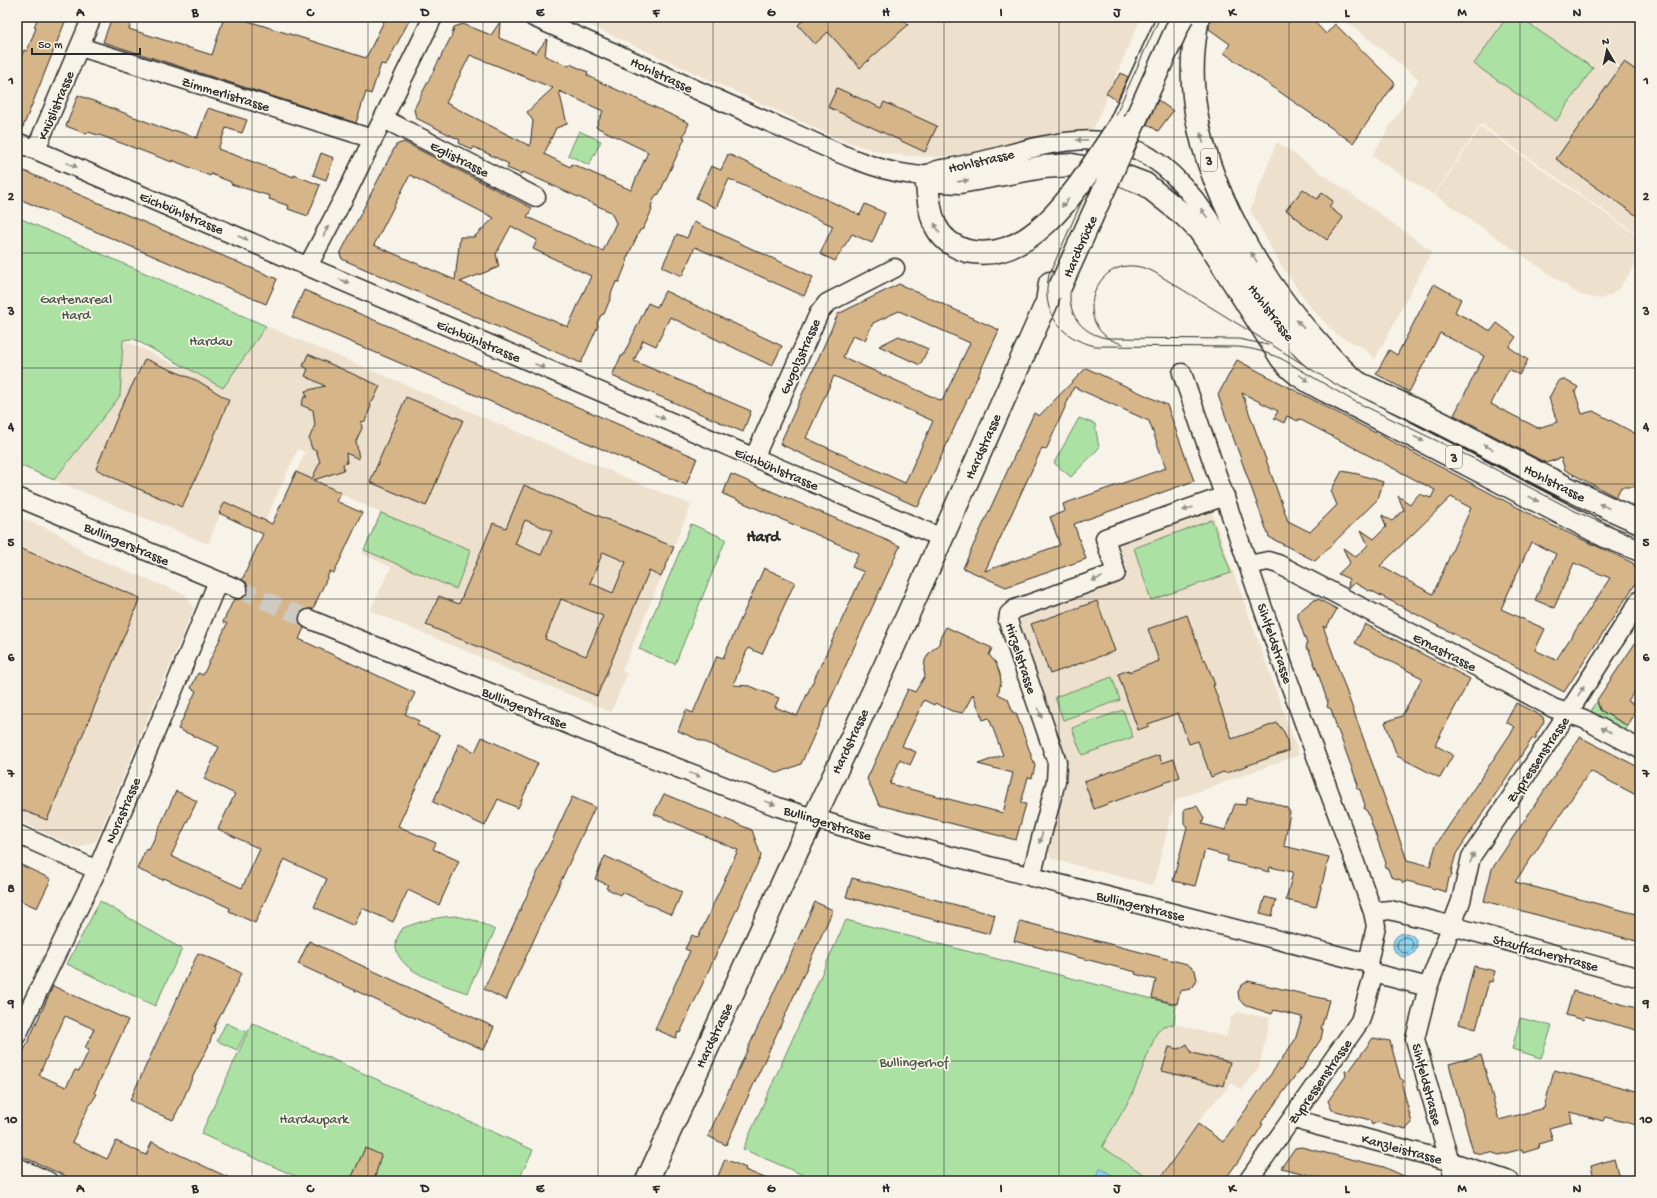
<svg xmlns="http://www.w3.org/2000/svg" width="1657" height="1198" viewBox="0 0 1657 1198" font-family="'Gochi Hand',sans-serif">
<rect width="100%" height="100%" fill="#f7f3e8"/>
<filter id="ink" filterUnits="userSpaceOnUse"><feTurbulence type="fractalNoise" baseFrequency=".025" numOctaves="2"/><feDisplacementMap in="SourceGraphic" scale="8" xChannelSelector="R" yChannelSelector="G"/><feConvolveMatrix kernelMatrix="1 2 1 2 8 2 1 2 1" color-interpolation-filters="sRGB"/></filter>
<g filter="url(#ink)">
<path fill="#ede0cc" d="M572 17H1141L1091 134 1002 147 967 154 938 157 907 156 879 152 839 139Z
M1341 17H1596L1620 29 1598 17H1640V236L1481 124 1434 195 1372 156 1419 79Z
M1481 127 1640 238V258L1619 288 1611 295 1600 299 1580 295 1435 195Z
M1277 142 1432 251 1375 359 1364 348 1337 335 1312 309 1282 267 1250 210Z
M266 326 691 505 622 671 627 674 611 712 370 611 391 567 362 554 381 513 296 472 305 453 298 449 265 521 225 502 208 544 54 480 120 396 123 340 223 387Z
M1210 507 1299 755 1175 800 1153 885 1052 859 1046 847 1062 782 1016 618 1019 614 1129 575 1119 547V542Z
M17 516 58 533 86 554 186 595 194 608 96 841 78 848 17 820Z
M1237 1012 1270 1018 1259 1067 1242 1090 1232 1083 1206 1111 1156 1181 1102 1147 1131 1097 1156 1034 1160 1028 1167 1024H1174L1226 1037 1231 1018Z"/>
<path fill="#ace1a4" stroke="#6c8668" d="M1507 17H1519L1593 68 1556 121 1474 64Z
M579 131 601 141 589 165 568 155Z
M17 217 266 326 223 388 134 339 123 340 120 396 54 480 17 464Z
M1079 418 1095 424 1099 448 1071 477 1054 463Z
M381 513 471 550 456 589 364 550Z
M1212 520 1231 573 1151 600 1134 548Z
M691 524 726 539 675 664 639 649Z
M1112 677 1120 700 1063 720 1055 697Z
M1597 702 1600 710 1628 726 1624 732 1591 714 1593 706Z
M1123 710 1133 737 1082 755 1072 728Z
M100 901 182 949 155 1006 67 964Z
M456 916 477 921 495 930 467 993C445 985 388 970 397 939 398 935 401 931 403 928 421 921 436 917 456 916Z
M846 920 1176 1005 1174 1024 1163 1026 1156 1034 1131 1097 1102 1147 1154 1181H817L743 1149Z
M1520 1018 1552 1026 1541 1058 1512 1049Z
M226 1023 246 1032 237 1050 217 1041Z
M252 1023 533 1150 518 1181H306L201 1134Z"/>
<path fill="#8cd3ee" stroke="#6590a0" d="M1393 945a12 12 0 1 1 24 0a12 12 0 1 1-24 0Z
M1101 1168 1120 1181H1092Z"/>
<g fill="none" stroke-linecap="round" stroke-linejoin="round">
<path stroke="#526e79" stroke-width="1" d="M1397 945a8 8 0 1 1 16 0a8 8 0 1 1-16 0Z"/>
</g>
<path fill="#d6b589" stroke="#2b2b2b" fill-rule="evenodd" d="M38 17H67L21 132H17V77L22 66 18 64 24 50 27 51 36 28 34 27Z
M112 17H134L129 29 212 55 224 17H249L248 21 366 58 386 17H411L386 65 381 64 371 94 366 92 356 123 103 42Z
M806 17H901L908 25 860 68 828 32 815 44 798 25Z
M1210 17H1310L1326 34 1335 24 1395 83 1353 143 1224 53 1230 44 1209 29Z
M500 22 499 38 536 53 547 39 545 56 569 66 570 64 588 72 587 75 600 82 689 123 683 137 685 138 659 194 656 195 653 201 651 207 652 210 643 229 640 230 626 260 627 262 619 282H616L613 289 611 294V297L604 314 601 315 597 323 598 326 581 363 344 260 342 259 340 254 396 145 404 142 532 208 527 217 603 251 616 223 611 212 523 172 521 174 507 168 509 164 474 147 472 150 459 143 460 140 416 118 414 109 452 35 454 27 463 24 491 35ZM470 55 553 88 527 112 533 121 530 146 446 103ZM559 91 603 111 596 127 648 152 631 190 572 164 570 167 544 154 556 128 567 124ZM410 175 494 218 474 237H460L455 280 374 245ZM511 226 537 240 533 249 591 276 568 327 460 282 499 267 496 254Z
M1624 62 1640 73V218L1556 159Z
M1121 73 1128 77 1117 101 1106 93Z
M837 88 881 108 884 102 937 126 925 152 828 107Z
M78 95 173 132 174 130 197 138 208 108 247 120 242 133 226 128 218 149 294 177V175L320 185 308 216 288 209 289 206 269 199 270 196 231 184V182L211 174 210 176 172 160V162L102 136 88 132 87 134 66 126Z
M1158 100 1173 111 1158 131 1147 124Z
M321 153 334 158 326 180 313 175Z
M728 154 860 215 865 204 885 213 872 243 852 234 835 261 820 254 833 226 729 179 716 208 696 198 711 166 721 170Z
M17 168 277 279 266 304 17 198Z
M1303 189 1317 199 1322 193 1333 201 1329 207 1343 218 1327 240 1312 229 1311 230 1301 223 1302 222 1286 210Z
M694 222 813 277 804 296 695 247 682 276 662 267 677 234 687 238Z
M899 284 999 330 918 507 780 444 838 314ZM899 311 970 343 942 401 843 357 853 335 865 340 873 323ZM834 376 933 421 905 483 806 438Z
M1434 284 1461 299 1455 312 1491 331 1497 323 1516 337 1509 347 1528 360 1519 375 1509 369 1491 404 1538 428 1557 422 1549 398 1558 381 1563 379 1578 387 1575 392 1582 414 1593 411 1640 436V484L1633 487H1621L1616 497 1565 470 1561 458 1546 463 1454 415 1484 356 1440 333 1409 392 1376 374 1389 350 1397 355Z
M304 290 697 458 686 485 292 317Z
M665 291 782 346 772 366 670 317 656 346 643 340 634 361 751 411 743 432 612 376 621 356H623L648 303 657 307Z
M899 336 928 349 920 365 879 346Z
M308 354 380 386 373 401 370 403 371 406 365 421 361 422 362 428 356 441 359 459 346 453 347 463 343 464 344 470 314 480 341 493 336 501 362 513 334 573 330 571 313 609H307L303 611 299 615V621L304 628 299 639 415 693 405 714 419 721 417 725 440 735 398 826 436 843 433 849 459 861 439 905 408 890 393 922 362 908 354 926 314 907 327 879 284 859 255 923 229 911 230 908 164 878 163 880 137 869 146 849 149 850 176 791 197 801 171 856 242 888 260 849 218 829 235 794 204 779 219 747 178 729 196 691 191 688 198 673 203 675 227 624 223 622 234 599H240L244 598 248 593V587L247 583 242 580 263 534 219 513 225 502 272 524 296 472 312 479 320 462 316 450 312 449 309 439 315 425 313 410 301 405 304 397H307L305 391 325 386 305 376 308 369 303 366Z
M145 359 198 381 229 400 204 461 182 507 122 482 96 469 120 410Z
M1237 360 1532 515V516L1633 563 1638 573 1636 583 1564 692 1498 657V656L1473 644 1370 590 1369 591 1355 583 1348 588 1349 579 1338 574 1350 563 1343 548 1356 557 1368 545 1361 530 1374 539 1386 527 1382 515 1392 521 1404 510 1398 496 1410 504 1419 494 1431 498 1435 490 1299 419 1298 421 1287 416 1284 423 1274 418 1278 411 1242 393 1288 521 1310 532 1337 505 1331 491 1342 471 1358 474 1383 482 1378 499 1315 561 1269 537 1218 395ZM1451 497 1471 508 1433 594 1380 566ZM1531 542 1556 554 1535 600 1554 608 1574 563 1610 578 1556 660 1535 650 1545 629 1501 609Z
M1086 368 1167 405 1194 481 1074 524 1086 559 1006 587 963 568 1034 413 1039 416ZM1074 387 1149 421 1166 468 1063 504 1065 511 1050 517 1060 545 985 571 1042 448 1046 450Z
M406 397 463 420 426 506 370 482Z
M731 474 900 546 801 764 778 773 678 731 686 710 693 713 717 656 723 658 764 568 795 582 762 654 748 648 733 685 750 686 779 698 775 707 797 716 864 572 852 567 859 553 723 494Z
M524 485 674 547 661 577 649 571 597 696 426 625 439 596 459 604 493 523 506 528ZM525 520 552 531 541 555 515 544ZM603 552 626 562 613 593 590 583ZM561 599 603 616 586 656 545 639Z
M17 547 140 598 47 820 17 808Z
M1318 599 1337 609 1326 628 1323 626 1407 860 1430 866 1436 845 1515 727 1506 722 1516 703 1543 717 1544 722 1536 734V738L1532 739 1456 854 1451 872 1452 876 1449 878 1446 892 1436 889 1433 890 1430 887 1407 881 1403 883 1401 880 1391 877 1388 869 1385 867 1386 863 1367 811 1364 809 1365 805 1360 790 1356 788 1358 785 1338 730 1335 728 1336 725 1331 709 1327 707 1328 703 1319 676 1309 650 1306 648 1307 644 1298 618V613L1300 611 1312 601Z
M1097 601 1115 651 1050 674 1031 624Z
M1187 615 1203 660 1205 659 1215 685H1213L1232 739 1277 723 1284 732 1287 740 1288 751 1226 773 1223 772 1211 777 1198 741 1189 744 1178 713 1148 724 1149 726 1138 730 1118 674 1129 670V672L1159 661 1148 629Z
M1365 624 1470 679 1435 745 1453 755 1440 778 1397 756 1385 722 1402 716 1422 678 1355 643Z
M946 627 992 648 989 655 996 663 1000 674 1001 682 998 694 1008 699 1013 713H1016L1035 766 1032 778 1028 777 1021 803 1026 804 1016 840 879 805 867 779 908 689 915 692 925 676 924 671 925 660 930 652 939 644 940 638ZM973 694 983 720 989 718 1003 755 978 764 1013 773 1003 813 890 784 900 760 910 765 916 752 902 746 924 700 934 705 935 703 952 711 963 713Z
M1640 636V683L1628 701 1638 707 1628 726 1600 710 1597 700Z
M482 737 538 763 518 808 498 799 485 826 433 802 459 744 475 752Z
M1580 737 1640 768V797L1590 771 1515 882 1640 915V942L1484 901 1492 869Z
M1159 755 1162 763 1174 759 1180 777 1094 809 1084 781Z
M664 794 752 830 761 856 680 1033 678 1032 676 1038 655 1029 690 951 685 949 692 935 698 938 738 850 654 814Z
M572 797 595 807 506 1000 484 989Z
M1248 797 1271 802 1287 808 1290 812 1284 846 1329 857 1316 907 1286 900 1293 872 1270 867 1269 872 1227 861 1228 856 1205 850 1195 886 1173 881 1187 827 1184 823V809L1197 806 1204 818 1202 824 1225 830 1235 804 1245 805Z
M605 856 682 892 672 915 622 892 620 895 606 888 608 885 595 879Z
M17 863 51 879 37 908 17 899Z
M852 878 995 915 990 934 846 897Z
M1265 897 1276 900 1272 916 1260 913Z
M815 902 833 910 726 1145 708 1136Z
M1020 921 1187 964 1195 970 1197 980 1193 987 1190 989 1180 991 1177 1004 1152 998 1156 980 1135 974 1136 972 1014 941Z
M309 941 494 1027 484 1050 298 964Z
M198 953 220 962 241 973 233 992 214 1027 215 1028 208 1047 194 1074 182 1102 173 1120 151 1111 130 1100Z
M1474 966 1495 971 1492 982 1489 981 1476 1029 1459 1024Z
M1248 981 1329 1000 1321 1029H1323L1321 1039 1301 1070 1300 1069 1261 1123 1263 1124 1251 1143 1224 1181H1158L1198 1124 1223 1142 1295 1040 1302 1017 1274 1010 1272 1014 1244 1005 1239 999 1238 992 1241 986Z
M53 986 128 1020 94 1093 97 1094 88 1108 72 1142 107 1159 116 1141 146 1155 152 1142 236 1181H72V1179L17 1154V1066ZM65 1016 94 1029 85 1048 89 1050 79 1071 75 1070 66 1087 39 1075Z
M1573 991 1640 1009V1031L1585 1016 1584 1020 1566 1015Z
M1373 1038 1390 1041 1400 1078 1404 1081 1402 1085 1412 1123 1406 1129 1377 1122 1372 1125 1370 1120 1332 1110 1328 1101 1346 1076 1345 1071 1350 1070Z
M1187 1044 1192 1053 1230 1062 1224 1086 1162 1071 1169 1047 1179 1049Z
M1481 1055 1499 1120 1544 1108 1554 1070 1640 1092V1126L1605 1117 1603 1121 1570 1112 1572 1122 1549 1128 1553 1140 1538 1144 1539 1148 1523 1153 1522 1149 1499 1155 1490 1152 1482 1154 1473 1152 1449 1064Z
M1301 1147 1384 1167 1415 1181H1334L1281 1168 1295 1148Z
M365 1148 381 1155 374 1181H350Z
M725 1159 746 1168 745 1170 772 1181H716Z
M1614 1159 1620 1181H1595L1591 1166Z"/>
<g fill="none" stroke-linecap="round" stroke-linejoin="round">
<path stroke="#cecbc2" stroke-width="18" stroke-dasharray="18 9" stroke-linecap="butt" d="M238 589 309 619"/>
<g stroke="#2b2b2b" stroke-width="21">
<path id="minor" d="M533 17C616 53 698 91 780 127 818 143 867 169 907 174 912 174 921 177 926 175 929 175 932 172 935 171 939 169 944 169 949 168 968 164 987 160 1005 155 1054 142 1104 129 1150 157 1194 185 1219 236 1246 277 1260 299 1275 320 1292 339 1309 358 1325 373 1350 380
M80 47 373 139
M384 119 536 197
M17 142 942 538
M36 149 92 17
M308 266 349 188 433 17
M1182 373 1277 649 1373 912 1376 926 1368 963 1374 973 1428 987 1461 901 1471 857 1568 713 1640 600
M754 458 819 313 827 303 895 268
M17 497 238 589
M1249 565 1268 561 1278 564 1479 668 1553 708 1584 719 1640 749
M309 619 621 746 778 807 869 835 1368 963
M17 834 97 870
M1031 877 1056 781 1057 762 1008 621 1009 614 1015 609 1116 573 1105 538 1225 496
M1373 912 1390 910 1438 922 1640 978
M1428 987 1415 1039 1455 1181
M17 1035 97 870 173 691 218 581
M1293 1117 1304 1122 1449 1161 1510 1181
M17 1167 48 1181
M1248 1181 1360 1021 1374 973"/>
</g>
<g stroke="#2b2b2b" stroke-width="25">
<path id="major" d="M1198 17C1193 44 1191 70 1194 97 1203 186 1263 285 1323 349 1333 360 1344 373 1357 382 1365 387 1375 390 1383 395 1403 404 1423 414 1443 424 1508 457 1572 493 1640 522
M1119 126 1169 17
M926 176 940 181 960 182 1043 167 1072 165 1116 173 1145 184 1185 216 1199 230 1215 253 1282 359C1295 375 1312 384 1330 393L1605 536 1640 550
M926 176C930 209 929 239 967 251
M647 1181 798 849 814 818 885 666 1047 302 1050 283"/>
</g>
<use href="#minor" stroke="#f7f3e8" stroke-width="18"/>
<use href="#major" stroke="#f7f3e8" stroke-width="22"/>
<path stroke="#2b2b2b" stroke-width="1" d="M1160 17 1120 105 1098 165 1049 275C1040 312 1060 338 1095 346L1237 347C1253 348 1268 353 1282 359L1352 400 1485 464 1575 511 1640 540
M1192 17 1075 272C1063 301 1072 331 1106 338L1239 339 1268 345
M1123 344C1066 332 1094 242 1154 272L1335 384 1510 471
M17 1176 28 1181"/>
<g stroke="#2b2b2b" stroke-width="25" stroke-linecap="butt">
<path id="major-bridge" d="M967 251C1037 267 1086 173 1119 126
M1060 287 1182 17"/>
</g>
<use href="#major-bridge" stroke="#f7f3e8" stroke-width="22"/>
</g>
<defs><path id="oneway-solid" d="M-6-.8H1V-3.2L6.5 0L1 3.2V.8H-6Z"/></defs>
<g fill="#918f8a">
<use href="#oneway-solid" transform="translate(1202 138) rotate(-105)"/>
<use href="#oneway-solid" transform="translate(1082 140) rotate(179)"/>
<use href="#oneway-solid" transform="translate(72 165) rotate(23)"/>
<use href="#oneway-solid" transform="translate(963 181) rotate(-8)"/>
<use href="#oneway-solid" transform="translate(1065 203) rotate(130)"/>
<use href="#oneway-solid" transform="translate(1204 213) rotate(-127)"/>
<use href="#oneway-solid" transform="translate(937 228) rotate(-119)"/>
<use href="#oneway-solid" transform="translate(326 231) rotate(-62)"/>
<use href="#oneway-solid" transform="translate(243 238) rotate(23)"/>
<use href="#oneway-solid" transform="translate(1254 257) rotate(-122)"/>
<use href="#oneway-solid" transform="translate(344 281) rotate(23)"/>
<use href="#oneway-solid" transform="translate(1300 324) rotate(-131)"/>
<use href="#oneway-solid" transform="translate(540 366) rotate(23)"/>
<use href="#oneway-solid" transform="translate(1304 378) rotate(34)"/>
<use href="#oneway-solid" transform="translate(660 417) rotate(23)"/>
<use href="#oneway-solid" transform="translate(1419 439) rotate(28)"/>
<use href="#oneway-solid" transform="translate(1488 447) rotate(-153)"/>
<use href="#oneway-solid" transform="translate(1534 499) rotate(28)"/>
<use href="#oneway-solid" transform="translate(1604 506) rotate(-155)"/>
<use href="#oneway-solid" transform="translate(1188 509) rotate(161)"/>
<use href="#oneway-solid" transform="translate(1097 579) rotate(160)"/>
<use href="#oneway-solid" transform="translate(1581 691) rotate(-57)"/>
<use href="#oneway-solid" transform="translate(1040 713) rotate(71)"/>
<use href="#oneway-solid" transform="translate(1606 730) rotate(-152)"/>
<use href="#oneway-solid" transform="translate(695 775) rotate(21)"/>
<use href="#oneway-solid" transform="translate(770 803) rotate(20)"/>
<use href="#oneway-solid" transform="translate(1041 838) rotate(104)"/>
<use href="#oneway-solid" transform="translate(1472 858) rotate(-68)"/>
</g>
</g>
<path fill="none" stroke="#2b2b2b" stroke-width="1" stroke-opacity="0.55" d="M137 17V1181M252 17V1181M368 17V1181M483 17V1181M598 17V1181M713 17V1181M828 17V1181M944 17V1181M1059 17V1181M1174 17V1181M1289 17V1181M1405 17V1181M1520 17V1181M17 137H1640M17 253H1640M17 368H1640M17 484H1640M17 599H1640M17 714H1640M17 830H1640M17 945H1640M17 1061H1640"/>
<g text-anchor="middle" stroke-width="3.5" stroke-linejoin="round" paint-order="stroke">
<g fill="#f7f3e8" stroke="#686764" stroke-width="1">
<rect x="1201" y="149" width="16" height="22" rx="3"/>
<rect x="1446" y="446" width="16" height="22" rx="3"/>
</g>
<g font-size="13" font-weight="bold" fill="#2b2b2b">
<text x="1209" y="165">3</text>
<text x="1454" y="462">3</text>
</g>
<g font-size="14" fill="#2b2b2b" stroke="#f7f3e8">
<text transform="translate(662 74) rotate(25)" y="5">Hohlstrasse</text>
<text transform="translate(226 93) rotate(17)" y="5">Zimmerlistrasse</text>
<text transform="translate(55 105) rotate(-67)" y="5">Knüslistrasse</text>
<text transform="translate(460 158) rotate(27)" y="5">Eglistrasse</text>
<text transform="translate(981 160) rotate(-13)" y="5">Hohlstrasse</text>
<text transform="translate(182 212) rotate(23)" y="5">Eichbühlstrasse</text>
<text transform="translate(1079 246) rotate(-66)" y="5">Hardbrücke</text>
<text transform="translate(1272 312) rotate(53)" y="5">Hohlstrasse</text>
<text transform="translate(479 340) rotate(23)" y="5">Eichbühlstrasse</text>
<text transform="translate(799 356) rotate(-66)" y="5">Gugolzstrasse</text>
<text transform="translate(982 446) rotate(-66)" y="5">Hardstrasse</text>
<text transform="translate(777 468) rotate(23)" y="5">Eichbühlstrasse</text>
<text transform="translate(1555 482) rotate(27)" y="5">Hohlstrasse</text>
<text transform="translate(127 543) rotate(23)" y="5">Bullingerstrasse</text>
<text transform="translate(1276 643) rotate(71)" y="5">Sihlfeldstrasse</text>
<text transform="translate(1445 651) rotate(27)" y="5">Ernastrasse</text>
<text transform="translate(1022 658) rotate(72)" y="5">Hirzelstrasse</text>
<text transform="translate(525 707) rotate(22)" y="5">Bullingerstrasse</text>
<text transform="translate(849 741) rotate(-65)" y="5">Hardstrasse</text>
<text transform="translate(1537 759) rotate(-56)" y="5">Zypressenstrasse</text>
<text transform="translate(122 810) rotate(-67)" y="5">Norastrasse</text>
<text transform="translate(828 822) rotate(17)" y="5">Bullingerstrasse</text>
<text transform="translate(1141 905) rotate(14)" y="5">Bullingerstrasse</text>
<text transform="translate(1546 952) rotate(15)" y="5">Stauffacherstrasse</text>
<text transform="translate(713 1035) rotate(-65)" y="5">Hardstrasse</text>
<text transform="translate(1319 1081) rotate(-55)" y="5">Zypressenstrasse</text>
<text transform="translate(1428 1084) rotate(75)" y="5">Sihlfeldstrasse</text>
<text transform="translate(1402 1148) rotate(15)" y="5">Kanzleistrasse</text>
</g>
<g font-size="14" fill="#4b5849" stroke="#f7f3e8">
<text x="76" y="303">Gartenareal<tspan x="76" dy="16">Hard</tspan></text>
<text x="211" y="345">Hardau</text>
<text x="914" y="1066">Bullingerhof</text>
<text x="314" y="1123">Hardaupark</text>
</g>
<g font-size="16" font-weight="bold" fill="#2b2b2b" stroke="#f7f3e8">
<text x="763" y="541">Hard</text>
</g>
</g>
<rect width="1657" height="1198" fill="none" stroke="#f7f3e8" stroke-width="44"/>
<g transform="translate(1607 50) rotate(351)" stroke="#f7f3e8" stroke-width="3" paint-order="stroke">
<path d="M0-3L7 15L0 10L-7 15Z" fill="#2b2b2b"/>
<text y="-6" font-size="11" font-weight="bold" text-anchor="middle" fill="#2b2b2b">N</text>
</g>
<path d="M32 48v6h108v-6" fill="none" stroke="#2b2b2b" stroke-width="2"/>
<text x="38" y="48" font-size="12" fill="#2b2b2b" stroke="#f7f3e8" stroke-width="3" paint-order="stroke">50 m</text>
<rect x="22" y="22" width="1613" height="1154" fill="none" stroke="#2b2b2b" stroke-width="1.5"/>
<g font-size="13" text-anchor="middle" font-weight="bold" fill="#2b2b2b">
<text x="80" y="16">A</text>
<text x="195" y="16">B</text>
<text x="310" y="16">C</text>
<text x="425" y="16">D</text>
<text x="540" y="16">E</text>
<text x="656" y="16">F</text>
<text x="771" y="16">G</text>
<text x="886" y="16">H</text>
<text x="1001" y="16">I</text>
<text x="1117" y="16">J</text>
<text x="1232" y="16">K</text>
<text x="1347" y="16">L</text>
<text x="1462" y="16">M</text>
<text x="1577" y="16">N</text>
<text x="11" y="84">1</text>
<text x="1646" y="84">1</text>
<text x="11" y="200">2</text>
<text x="1646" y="200">2</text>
<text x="11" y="315">3</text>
<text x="1646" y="315">3</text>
<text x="11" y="430">4</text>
<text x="1646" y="430">4</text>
<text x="11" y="546">5</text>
<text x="1646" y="546">5</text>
<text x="11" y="661">6</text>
<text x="1646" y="661">6</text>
<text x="11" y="777">7</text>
<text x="1646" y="777">7</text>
<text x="11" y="892">8</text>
<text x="1646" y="892">8</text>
<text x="11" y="1007">9</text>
<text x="1646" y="1007">9</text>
<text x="11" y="1123">10</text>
<text x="1646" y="1123">10</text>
<text x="80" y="1192">A</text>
<text x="195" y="1192">B</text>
<text x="310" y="1192">C</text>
<text x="425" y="1192">D</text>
<text x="540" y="1192">E</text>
<text x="656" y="1192">F</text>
<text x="771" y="1192">G</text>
<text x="886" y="1192">H</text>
<text x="1001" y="1192">I</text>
<text x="1117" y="1192">J</text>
<text x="1232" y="1192">K</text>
<text x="1347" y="1192">L</text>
<text x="1462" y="1192">M</text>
<text x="1577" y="1192">N</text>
</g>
</svg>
